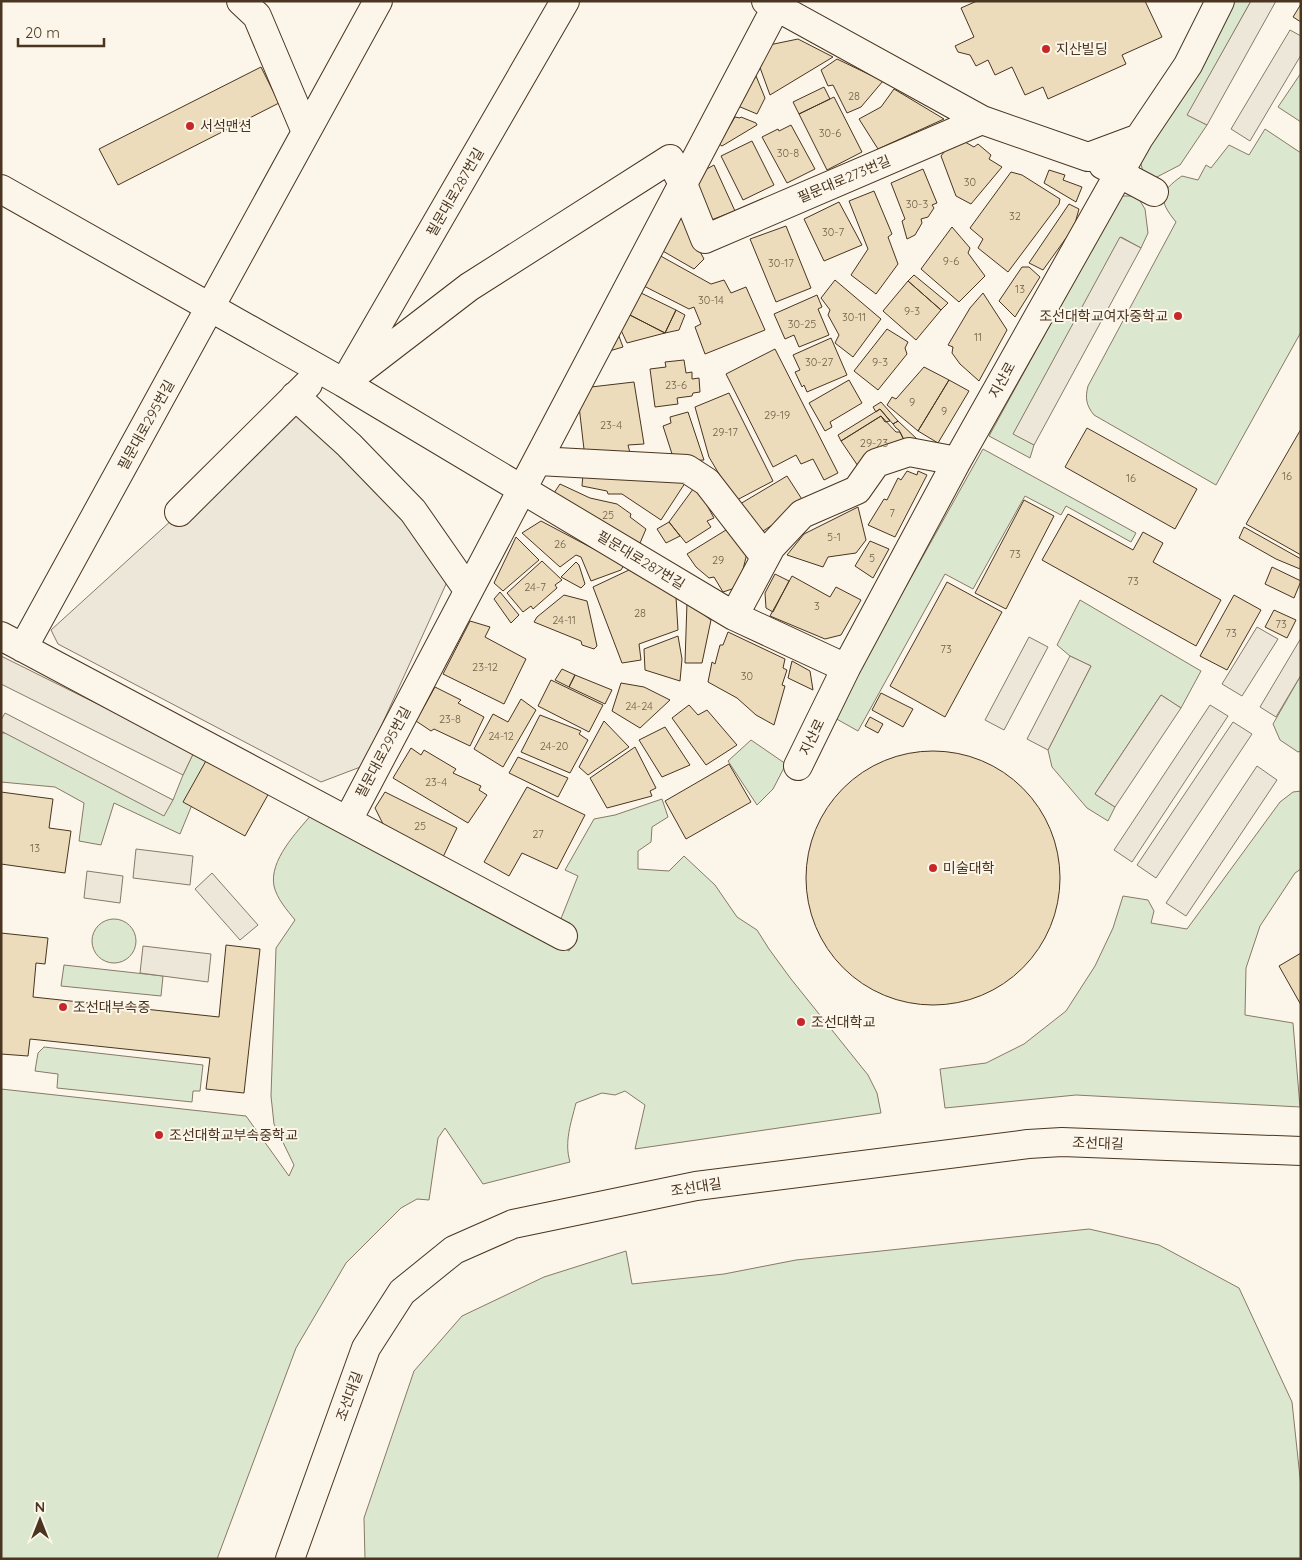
<svg xmlns="http://www.w3.org/2000/svg" width="1302" height="1560" viewBox="0 0 1302 1560" font-family="Quicksand,'Noto Sans KR',sans-serif">
<rect width="100%" height="100%" fill="#fbf6e9"/>
<path fill="#dce7d0" stroke="#887966" d="M1227 1H1251L1188 115 1207 125 1180 165 1155 178 1143 172 1140 160Z
M1301 73V122L1278 107Z
M1265 129 1301 153V332L1216 485 1094 415C1086 405 1085 398 1088 386L1176 222C1158 200 1159 192 1182 176L1198 180 1206 165 1211 168 1229 145 1249 155Z
M1121 196H1137L1145 209 1148 233 1141 248 1121 237 1014 433 1034 445 1030 458 989 436Z
M983 449 1136 533 1131 542 1066 506 1061 515 1025 496 973 589 945 574 858 731 833 717Z
M1080 600 1201 671 1181 708 1161 695 1095 794 1115 807 1108 821 1087 808 1052 767 1048 750 1091 666 1070 656 1057 645Z
M1301 675V751L1298 752 1280 740 1273 724Z
M1 733H5L173 800 183 775 194 752 210 761 180 834 114 803 101 845 79 841 84 803 55 787 1 782Z
M751 740 786 764 773 789 757 805 728 761Z
M1301 791V869L1295 873 1260 926 1246 968 1245 1015 1293 1023 1300 1107 1076 1095 945 1108 940 1069 986 1063 1024 1044 1066 1011 1095 966 1113 928 1123 896 1148 900 1154 911 1151 923 1187 929 1280 802 1293 792Z
M662 799 668 817 652 827 651 842 638 851V869L669 871 684 856 715 885 737 917 757 930 769 949 791 979 868 1075 877 1093 881 1113 635 1149 645 1105 625 1091 615 1095 602 1093 576 1103C571 1123 564 1142 570 1162L483 1184 445 1128 438 1138 429 1200 417 1199 401 1208 346 1263 296 1348 217 1559H1V1089L246 1116 289 1176 294 1165 274 1124 271 1096 276 948 295 920C287 910 277 899 274 886 269 860 297 832 312 814L569 951 576 936 558 926 578 876 565 870 594 819 615 815Z
M92 941a22 22 0 1 1 44 0a22 22 0 1 1-44 0Z
M64 965 163 976 161 996 61 986Z
M44 1047 203 1065 200 1091H193L192 1102 57 1088 58 1074 35 1071 38 1053Z
M1089 1229 1159 1245 1239 1288 1292 1402 1301 1487V1559H365L364 1518 414 1371 462 1316 544 1277 626 1251 632 1284 724 1274 796 1260Z"/>
<path fill="#ede7d9" stroke="#887966" d="M1251 1H1276L1207 125 1187 115Z
M1290 30 1301 36V55L1250 141 1231 129Z
M1120 237 1141 248 1034 445 1013 434Z
M296 407 452 571 363 766 321 782 58 644 51 630Z
M1257 627 1278 639 1242 696 1222 684Z
M1029 637 1048 647 1004 730 985 720Z
M1301 638V675L1276 717 1260 707Z
M1 656 194 752 183 775 1 684Z
M1070 656 1091 666 1048 750 1027 739Z
M1161 695 1181 708 1115 807 1095 794Z
M1210 705 1228 716 1132 862 1114 850Z
M5 713 173 800 164 816 1 731V720Z
M1233 722 1252 734 1156 878 1137 865Z
M1257 766 1277 780 1186 916 1166 903Z
M136 849 193 856 190 885 133 878Z
M87 871 123 876 120 903 84 898Z
M212 873 258 925 240 940 195 889Z
M143 946 211 954 208 982 140 973Z"/>
<path fill="#ecdcbc" stroke="#4a3520" d="M977 1H1145L1162 37 1122 55 1126 64 1048 99 1043 87 1025 95 1012 67 995 75 988 60 976 66 970 55 958 52 955 46 974 37 961 8Z
M1301 4V22L1293 17Z
M798 39 833 57 770 95 758 62 769 45Z
M837 59 883 81 861 107 847 113 833 85 828 86 821 70Z
M261 67 279 103 118 185 99 149Z
M754 71 765 98 757 114 738 106Z
M824 87 830 99 799 114 793 102Z
M894 89 944 119 878 149 859 119 881 107Z
M834 97 862 152 827 170 799 114Z
M735 117 740 118 741 117 756 123 757 125 722 146 719 144Z
M791 125 815 169 787 183 762 137 778 129 779 131Z
M752 141 774 185 743 200 721 156Z
M965 142 974 147 978 144 991 155 989 159 1002 167 971 204 956 196 941 156 948 147Z
M714 165 735 211 706 222 693 191 705 170Z
M923 169 937 203 932 205 934 208 928 217 921 219 922 223 915 235 907 239 902 221 905 219 891 183Z
M1049 170 1065 175 1063 180 1082 187 1076 202 1044 183Z
M1011 172 1022 175 1060 199 1059 204 1008 272 978 248 983 239 970 228Z
M874 191 892 234 888 237 898 264 876 294 851 275 868 249 849 201Z
M839 202 862 245 824 261 804 219Z
M1069 204 1079 209 1074 227 1043 270 1029 263Z
M679 213 704 259 694 269 661 250Z
M786 226 811 288 776 302 750 239Z
M952 227 970 248 968 253 985 276 959 302 921 269Z
M657 254 711 284 724 280 731 293 746 287 765 330 705 354 695 327 701 324 694 307 689 309 640 284Z
M1022 267H1029L1040 277 1015 317 999 301Z
M914 275 948 303 941 310 908 281Z
M835 280 881 319 853 357 835 343 839 335 828 315 830 310 821 298Z
M908 281 941 310 916 340 883 311Z
M637 291 676 310 665 333 626 313Z
M983 293 1007 330 979 381 960 364 952 353 953 347 948 345 970 308Z
M817 295 822 307 818 309 829 335 799 347 794 335 785 339 774 314Z
M676 310 685 315 679 330 665 333Z
M626 313 665 333 627 343 619 326Z
M887 329 908 342 905 348 907 354 878 390 854 371Z
M617 331 623 347 606 352Z
M831 338 847 375 807 392 804 385 802 387 795 372 800 370 793 355Z
M775 349 838 473 824 480 813 459 801 464 796 455 773 467 726 374Z
M684 360 686 373 692 372V379L699 378 700 392 693 393 692 396 677 398 678 404 655 407 650 369 666 367 665 362Z
M924 367 949 380 918 431 887 405 892 397 896 399Z
M849 380 862 403 830 422 832 427 825 431 809 403Z
M949 380 969 391 938 443 918 431Z
M634 382 644 444 628 445 631 457 585 458 579 406 591 387Z
M729 393 773 481 735 501 709 457 695 407Z
M881 402 898 421 893 424 880 409 876 412 873 407Z
M880 409 890 421 885 422 881 416 841 441 838 435Z
M688 412 704 460 686 461 673 457 663 426 671 423 670 417Z
M881 416 896 432H900L907 446 858 466 841 441Z
M898 421 918 440 907 446 899 430 896 428 893 424Z
M1087 428 1197 489 1175 529 1065 467Z
M1301 429V555L1246 524Z
M907 471 917 475 918 471 927 475 895 537 868 525 884 499 887 500 898 478 901 480Z
M583 474 689 477 661 520 622 494H608L607 491 582 486Z
M787 476 805 504 763 531 740 504Z
M560 484 590 498 617 504 631 514 630 517 646 529 640 543 598 522 552 496Z
M696 485 714 518 707 521 711 527 686 543 669 522Z
M1024 500 1054 516 1006 609 975 593Z
M858 507 866 540 856 553 828 557 823 567 787 555 804 534Z
M1068 514 1133 550 1143 532 1163 543 1153 562 1221 600 1196 646 1042 560Z
M541 521 624 565 621 570 591 581 581 557 576 555 560 567 522 533Z
M669 522 680 536 666 543 657 529Z
M1244 527 1301 559 1300 569 1276 559 1239 538Z
M726 530 747 553 740 582 735 588 723 592 714 577 709 578 696 567 687 554Z
M516 537 539 560 503 591 494 583Z
M870 541 889 549 873 578 855 566Z
M542 561 562 580 555 585 557 588 533 609 531 606 523 612 507 593Z
M576 562 579 565 585 584 581 588 561 577Z
M1272 567 1301 581 1294 598 1265 584Z
M629 570 676 597 678 630 639 644 641 660 622 663 593 587Z
M775 574 789 581 773 612 766 608 765 593Z
M792 576 830 597 836 587 861 600 841 635 825 639 770 616Z
M947 582 1002 612 945 717 890 686Z
M500 592 519 615 511 623 494 599Z
M564 595 587 601 597 646 594 649 582 645 581 641 534 622 537 617Z
M1234 595 1261 610 1227 670 1200 656Z
M687 602 711 620 702 663H685Z
M1274 610 1296 620 1287 638 1265 627Z
M470 621 490 627 485 637 526 659 504 704 443 674Z
M728 632 785 659 783 668 787 670 782 685 785 686 774 725 756 715 737 698 708 682 712 662 715 664 720 645H723Z
M678 636 682 659 680 681 645 670 644 649Z
M792 661 810 671 813 690 788 678Z
M562 669 575 675 569 687 555 680Z
M575 675 612 690 605 704 569 687Z
M551 680 603 705 589 732 538 706Z
M621 683 644 687 670 700 640 728 612 711Z
M435 687 461 700 458 703 484 717 470 746 434 729 431 731 416 721Z
M881 693 913 709 903 727 872 710Z
M521 699 536 710 503 767 474 749 493 714 508 722Z
M689 705 698 715 707 710 737 745 706 765 672 718Z
M540 715 581 731 579 734 588 740 570 773 521 752Z
M870 717 883 724 878 733 865 726Z
M604 721 629 747 588 775 579 767Z
M665 727 690 765 662 777 639 740Z
M635 747 656 788 650 791 652 796 607 808 590 778Z
M411 748 421 755 424 750 456 769 453 773 481 786 479 790 487 795 468 823 393 778Z
M806 878a127 127 0 1 1 254 0a127 127 0 1 1-254 0Z
M518 757 568 778 558 797 509 773Z
M207 759 269 793 245 836 183 802Z
M729 764 751 802 686 839 665 801Z
M527 787 585 815 557 869 522 853 509 876 484 862Z
M1 792 53 799 49 828 71 831 65 873 1 864Z
M385 792 457 828 443 857 383 824 375 808Z
M1 933 48 938 45 964 36 963 33 997 219 1017 226 945 260 949 244 1093 206 1089 210 1058 30 1039 28 1056 1 1054Z
M1301 953V1005L1279 966Z"/>
<g fill="none" stroke-linecap="round" stroke-linejoin="round">
<g stroke="#4a3520" stroke-width="30">
<path id="minor" d="M241 1 257 16 306 132
M766 1 982 120 1088 157 1139 138
M1103 165 1154 192
M1 189 344 383 734 616 846 668
M351 371 565 1
M344 383 469 287 670 159 683 184 705 239 982 120
M295 396 349 445 413 511 468 590
M538 461 687 469 707 482 765 557
M179 512 308 384
M734 616 771 547 802 514 857 490 876 463 909 452 957 461
M1 636 563 936
M23 648 378 1
M798 766 846 668 957 461 1139 138 1188 65 1220 1
M348 820 776 7
M290 1559 366 1348 402 1292 454 1250 513 1224 696 1186 1028 1144 1062 1142 1301 1151"/>
</g>
<use href="#minor" stroke="#fbf6e9" stroke-width="28"/>
</g>
<g fill="#c62828" stroke="#fbf6e9" stroke-width="2">
<circle cx="1046" cy="49" r="5"/>
<circle cx="190" cy="126" r="5"/>
<circle cx="1178" cy="316" r="5"/>
<circle cx="933" cy="868" r="5"/>
<circle cx="63" cy="1007" r="5"/>
<circle cx="801" cy="1022" r="5"/>
<circle cx="159" cy="1135" r="5"/>
</g>
<g text-anchor="middle" stroke-width="4" stroke-linejoin="round" paint-order="stroke">
<g font-size="11" fill="#725f47">
<text x="854" y="100">28</text>
<text x="830" y="137">30-6</text>
<text x="788" y="157">30-8</text>
<text x="970" y="186">30</text>
<text x="917" y="208">30-3</text>
<text x="1015" y="220">32</text>
<text x="833" y="236">30-7</text>
<text x="951" y="265">9-6</text>
<text x="781" y="267">30-17</text>
<text x="1020" y="293">13</text>
<text x="711" y="304">30-14</text>
<text x="912" y="315">9-3</text>
<text x="854" y="321">30-11</text>
<text x="802" y="328">30-25</text>
<text x="978" y="341">11</text>
<text x="819" y="366">30-27</text>
<text x="880" y="366">9-3</text>
<text x="676" y="389">23-6</text>
<text x="912" y="406">9</text>
<text x="944" y="415">9</text>
<text x="777" y="419">29-19</text>
<text x="611" y="429">23-4</text>
<text x="725" y="436">29-17</text>
<text x="874" y="447">29-23</text>
<text x="1287" y="480">16</text>
<text x="1131" y="482">16</text>
<text x="892" y="517">7</text>
<text x="608" y="519">25</text>
<text x="834" y="541">5-1</text>
<text x="560" y="548">26</text>
<text x="1015" y="558">73</text>
<text x="872" y="562">5</text>
<text x="718" y="564">29</text>
<text x="1133" y="585">73</text>
<text x="535" y="591">24-7</text>
<text x="817" y="610">3</text>
<text x="640" y="617">28</text>
<text x="564" y="624">24-11</text>
<text x="1281" y="628">73</text>
<text x="1231" y="637">73</text>
<text x="946" y="653">73</text>
<text x="485" y="671">23-12</text>
<text x="747" y="680">30</text>
<text x="639" y="710">24-24</text>
<text x="450" y="723">23-8</text>
<text x="501" y="740">24-12</text>
<text x="554" y="750">24-20</text>
<text x="436" y="786">23-4</text>
<text x="420" y="830">25</text>
<text x="538" y="838">27</text>
<text x="35" y="852">13</text>
</g>
<g font-size="14" fill="#4a3520" stroke="#fbf6e9" text-anchor="start">
<text x="1056" y="54">지산빌딩</text>
<text x="200" y="131">서석맨션</text>
<text x="1168" y="321" text-anchor="end">조선대학교여자중학교</text>
<text x="943" y="873">미술대학</text>
<text x="73" y="1012">조선대부속중</text>
<text x="811" y="1027">조선대학교</text>
<text x="169" y="1140">조선대학교부속중학교</text>
</g>
<g font-size="14" fill="#4a3520" stroke="#fbf6e9">
<text transform="translate(844 179) rotate(-23)" y="5">필문대로273번길</text>
<text transform="translate(455 192) rotate(-60)" y="5">필문대로287번길</text>
<text transform="translate(1002 380) rotate(-61)" y="5">지산로</text>
<text transform="translate(146 425) rotate(-61)" y="5">필문대로295번길</text>
<text transform="translate(641 560) rotate(31)" y="5">필문대로287번길</text>
<text transform="translate(812 737) rotate(-64)" y="5">지산로</text>
<text transform="translate(383 752) rotate(-62)" y="5">필문대로295번길</text>
<text transform="translate(1098 1143) rotate(2)" y="5">조선대길</text>
<text transform="translate(696 1187) rotate(-9)" y="5">조선대길</text>
<text transform="translate(349 1396) rotate(-70)" y="5">조선대길</text>
</g>
</g>
<rect width="1302" height="1560" fill="none" stroke="#4a3520" stroke-width="5"/>
<g transform="translate(40 1520)" stroke="#fbf6e9" stroke-width="4" paint-order="stroke">
<path d="M0-4L9 19L0 12L-9 19Z" fill="#4a3520"/>
<text y="-8" font-size="14" font-weight="bold" text-anchor="middle" fill="#4a3520">N</text>
</g>
<path d="M18 38v8h86v-8" fill="none" stroke="#4a3520" stroke-width="2.5"/>
<text x="25" y="38" font-size="15" fill="#4a3520" stroke="#fbf6e9" stroke-width="4" paint-order="stroke">20 m</text>
</svg>
